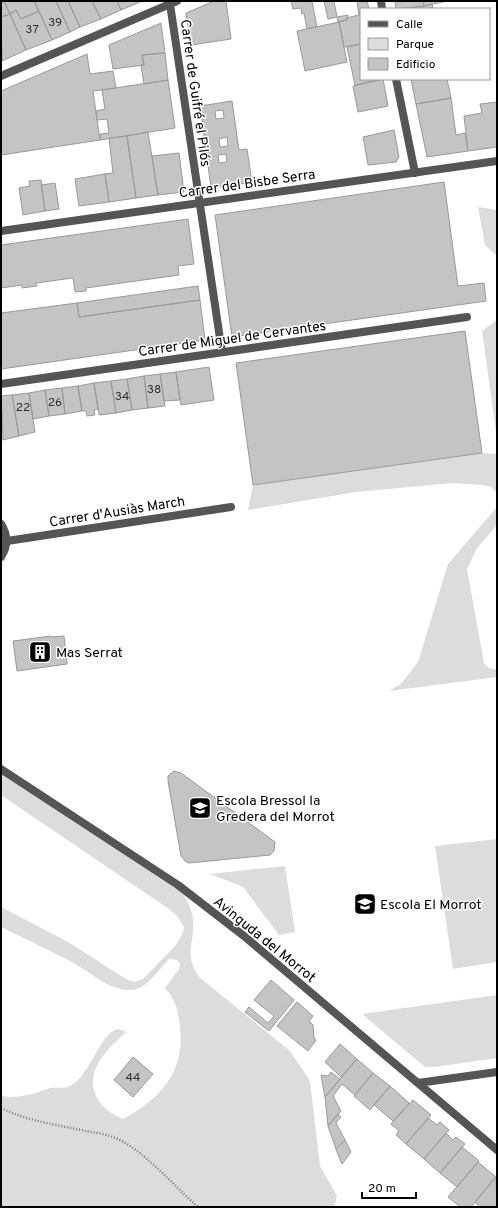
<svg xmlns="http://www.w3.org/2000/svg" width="498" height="1208" viewBox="0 0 498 1208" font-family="Overpass,sans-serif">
<rect width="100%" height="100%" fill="#fff"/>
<path fill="#dcdcdc" d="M478 207 497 210V256L485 245Z
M497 320V439L482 331Z
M482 453 497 454V493L491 487 482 485 452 483 356 492 248 510 253 485Z
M497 507V525L477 548 467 569 484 663 489 668 497 670V677L389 691 401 684 418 662 448 564Z
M1 769 178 885C184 896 192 907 193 920 195 945 183 952 199 977L290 1051 310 1081 320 1166 337 1196 334 1207H1V1095C9 1099 20 1096 28 1095 38 1093 43 1090 51 1088 59 1086 64 1090 72 1085 89 1075 100 1036 115 1030 119 1028 123 1030 126 1032 108 1049 83 1071 97 1098 104 1109 111 1114 123 1119 161 1098 185 1072 180 1027 178 1010 176 1000 165 988L179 969 180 964 177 960 169 959C159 969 147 989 132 990 110 992 91 972 72 962 49 950 25 939 1 927V907L68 942 126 979 134 982 143 979 176 945 182 935 184 927 178 917 169 909 1 795Z
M497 839V962L453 969 435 846Z
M285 866 295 932 279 935 243 887 210 874Z
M497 995V1058L435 1067H425L362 1014Z"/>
<path fill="#c4c4c4" stroke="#999" fill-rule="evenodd" d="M1 1H4L10 14 1 17Z
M4 1H34L39 11 21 19 16 10 10 14Z
M34 1H56L70 32 52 40Z
M56 1H68L80 27 70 32Z
M68 1H92L101 19 80 27Z
M92 1H117L121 10 101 19Z
M117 1H140V2L121 10Z
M214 1H226L231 39 191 45 186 13Z
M291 1H312L317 27 307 29 304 13 302 14 301 8 293 9Z
M324 1H334L337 17 328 19Z
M354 1H367L369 9H361V15H359L357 1Z
M395 1H423L424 6 396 9Z
M423 1H447L424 6Z
M432 4 433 9H407L424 6Z
M16 10 21 19 39 11 52 40 26 50 10 14Z
M10 14 26 50 2 61 1 17Z
M348 15 347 20 338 22 337 17Z
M359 15H361V44L344 47 339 22 347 20 346 18Z
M339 22 347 62 305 71 297 31Z
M161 23 165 53 142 55 144 65 113 69 109 45Z
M361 44V79H383L355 85 347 47Z
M165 53 168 80 144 84 141 65H144L142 55Z
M87 54 90 74 113 71 116 88 93 91 100 140 1 155V91Z
M383 79 388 106 358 112 353 86Z
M411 79H447L451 98 416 104Z
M168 80 175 128 100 140V134L109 133 107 119 97 120 96 111 105 109 102 90Z
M451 98 456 135 465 133 468 151 427 157 416 104Z
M232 101 239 150 247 149 252 182 211 188 200 106ZM223 110 224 118 216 119 215 111ZM227 137 228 146 220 147 219 139ZM226 154 227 162 219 163 218 155Z
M497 102V147L468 151 464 116 482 113 480 104Z
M394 130 399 157 396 162 368 165 363 137Z
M148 132 158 195 136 198 127 136Z
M127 136 136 198 109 202 105 174 113 173 109 138Z
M179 153 184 192 158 195 152 156Z
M105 174 109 202 79 206 75 179Z
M41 180 45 211 23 215 19 188 30 186 29 181Z
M444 182 458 286 484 283 486 301 232 337 215 215Z
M55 183 59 209 45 211 41 185Z
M188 219 194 264 178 266 179 275 86 288V291L75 292 73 278 36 283 37 286 22 288V285L1 288V245Z
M198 286 200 300 79 317 77 303Z
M200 300 205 340 1 369V313L77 303 79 317Z
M465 331 482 453 253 485 236 363Z
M209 367 214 400 181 405 176 372Z
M176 372 180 400 164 401 160 374Z
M160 374 165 406 148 408 144 376Z
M144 376 148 408 132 410 127 379Z
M127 379 132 410 116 413 111 381Z
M111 381 116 413 99 415 94 383Z
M94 383 98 409 94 410 95 415 87 416 86 411H82L78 386Z
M78 386 82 411 65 414 62 388Z
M62 388 65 414 49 416 45 390Z
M45 390 49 416 33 419 29 393Z
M29 393 35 432 19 436 12 395Z
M12 395 19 436 3 440 1 396Z
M51 636V637L64 636 67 664 17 671 13 641Z
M174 771 181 773 275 842 274 851 270 855 189 863 186 862 181 856 168 781V776Z
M271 980 294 1000 269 1031 245 1012 249 1007 268 1023 274 1016 254 1000Z
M297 1002 313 1016 309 1021 313 1025 314 1038 316 1040 308 1051 277 1026Z
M340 1044 357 1059 341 1077 325 1062Z
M133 1057 153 1074 133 1097 114 1080Z
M357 1059 373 1073 355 1095 342 1084 333 1096 341 1111 328 1126 325 1097Z
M331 1072 340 1079 325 1097 321 1075 328 1076Z
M373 1073 390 1086 370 1110 354 1096Z
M390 1086 409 1103 393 1121 374 1105Z
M413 1100 431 1115 406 1144 396 1135 399 1131 391 1124Z
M338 1114 341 1117 336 1123 345 1140 336 1149 328 1126Z
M428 1118 437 1125 440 1122 449 1130 424 1159 406 1144Z
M446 1133 453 1140 456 1137 465 1144 440 1173 424 1159Z
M345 1140 351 1152 342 1164 336 1149Z
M462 1147 479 1161 457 1187 440 1173Z
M478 1162 496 1177 471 1207H460L448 1197Z
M496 1177 497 1207H480L475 1202Z"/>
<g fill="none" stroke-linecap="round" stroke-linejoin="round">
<path stroke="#777" stroke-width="2.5" stroke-dasharray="1 2" stroke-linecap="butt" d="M1 1108C27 1121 58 1125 86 1131 98 1133 111 1135 122 1141 149 1156 174 1186 198 1207"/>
<path stroke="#555" stroke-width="8" d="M381 1 382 9
M170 4 222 352
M1 76 177 1
M396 79 415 173
M1 231 497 161
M1 384 467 317
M1 524C8 535 8 546 1 557
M7 541 231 507
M1 769 178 885 244 936 497 1150
M418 1083 497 1072"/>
</g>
<defs>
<g id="building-square" transform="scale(1.15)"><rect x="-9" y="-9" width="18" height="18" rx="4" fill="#000" stroke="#fff"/><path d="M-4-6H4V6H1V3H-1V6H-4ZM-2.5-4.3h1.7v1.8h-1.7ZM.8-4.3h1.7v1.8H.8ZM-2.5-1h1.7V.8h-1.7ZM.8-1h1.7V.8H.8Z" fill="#fff"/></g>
<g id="school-square" transform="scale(1.15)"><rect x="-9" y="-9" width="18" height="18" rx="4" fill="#000" stroke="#fff"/><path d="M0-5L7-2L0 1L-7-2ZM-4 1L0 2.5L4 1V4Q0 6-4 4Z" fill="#fff"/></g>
</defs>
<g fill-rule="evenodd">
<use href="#building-square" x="40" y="652"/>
<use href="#school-square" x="200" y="808"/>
<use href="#school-square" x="365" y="904"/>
</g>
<g text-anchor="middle" stroke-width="3" stroke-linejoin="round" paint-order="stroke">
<g font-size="12" fill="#313131">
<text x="55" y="26">39</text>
<text x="32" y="33">37</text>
<text x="154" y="393">38</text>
<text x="122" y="400">34</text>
<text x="55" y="406">26</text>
<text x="23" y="411">22</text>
<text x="133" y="1081">44</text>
</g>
<g font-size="14" fill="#000" stroke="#fff">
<text transform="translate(196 93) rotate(82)" y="5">Carrer de Guifré el Pilós</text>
<text transform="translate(247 183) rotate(-8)" y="5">Carrer del Bisbe Serra</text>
<text transform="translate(232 338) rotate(-8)" y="5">Carrer de Miguel de Cervantes</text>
<text transform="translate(117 511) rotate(-9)" y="5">Carrer d'Ausiàs March</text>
<text transform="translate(265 939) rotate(39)" y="5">Avinguda del Morrot</text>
</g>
<g font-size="14" fill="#000" stroke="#fff" text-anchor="start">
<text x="56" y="657">Mas Serrat</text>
<text x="216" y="805">Escola Bressol la<tspan x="216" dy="16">Gredera del Morrot</tspan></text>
<text x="380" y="909">Escola El Morrot</text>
</g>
</g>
<rect width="498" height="1208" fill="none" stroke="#000000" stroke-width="4"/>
<rect x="360" y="8" width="130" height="72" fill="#ffffff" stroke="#999999"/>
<rect x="368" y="21" width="20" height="6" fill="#555555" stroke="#999999"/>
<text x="396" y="28" font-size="12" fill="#000000">Calle</text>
<rect x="368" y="38" width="20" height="12" fill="#dcdcdc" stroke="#999999"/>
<text x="396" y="48" font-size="12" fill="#000000">Parque</text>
<rect x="368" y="58" width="20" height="12" fill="#c4c4c4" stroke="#999999"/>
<text x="396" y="68" font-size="12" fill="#000000">Edificio</text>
<path d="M362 1192v6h54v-6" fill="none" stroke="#000000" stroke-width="2"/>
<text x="368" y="1192" font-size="12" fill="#000000" stroke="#ffffff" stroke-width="3" paint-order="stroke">20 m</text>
</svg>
